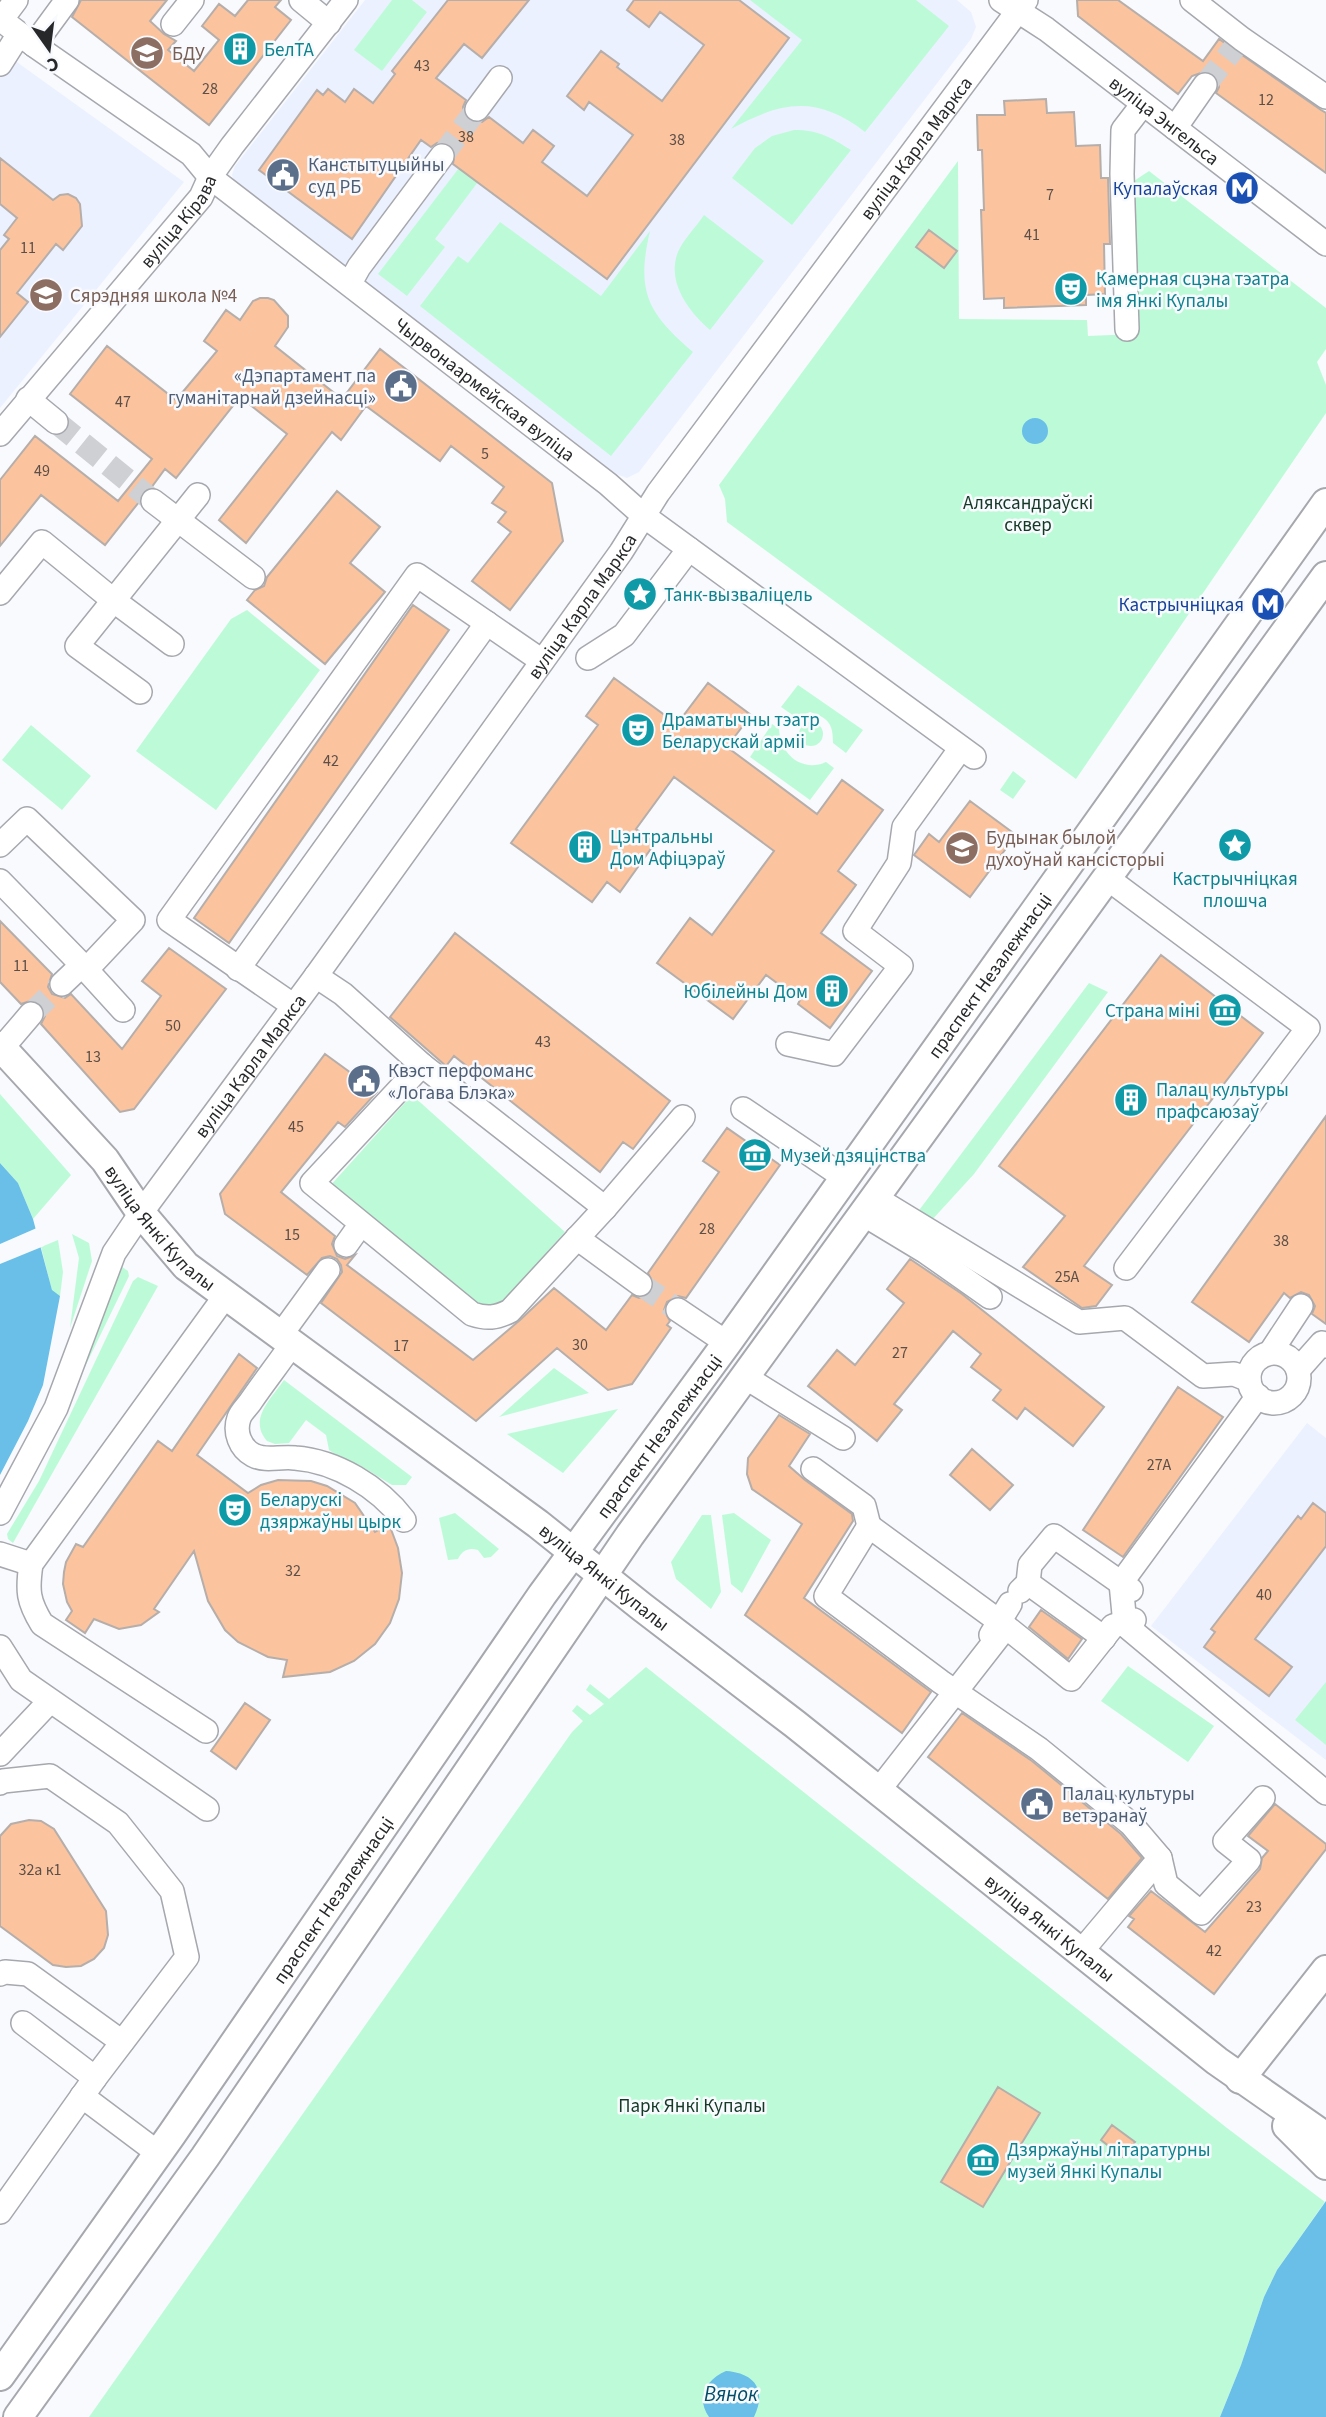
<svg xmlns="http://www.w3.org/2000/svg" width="1326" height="2417" viewBox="0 0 1326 2417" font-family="'Source Sans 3',sans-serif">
<rect width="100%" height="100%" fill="#f8fafe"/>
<path fill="#ecf1ff" d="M365 0H957L971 12 976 27 971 39 639 472 627 478 616 474 234 181 232 175 235 166Z
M0 50 184 182 0 408Z
M1307 1423 1326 1438V1760L1151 1626Z"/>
<path fill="#bdfbd8" d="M392 0H412L427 12 382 71 354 50Z
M750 0H916L949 26 865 132C817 95 782 101 731 129L802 40Z
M794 130C819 130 830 137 851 150L792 225 732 178 755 148 772 136Z
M958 161 959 319 1087 320 1088 336 1135 334 1131 183 1149 171 1326 308V349L1317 362 1326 385V413L1076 779 727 522 725 499 719 485Z
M459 168 478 182 435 239 445 247 407 296 378 274Z
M704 215 764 261 710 330C689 312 666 282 678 252 683 240 696 227 704 215Z
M500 222 601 296 650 231C636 291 647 313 693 352L611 456 420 306 458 256 468 263Z
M247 610 320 670 216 810 136 751 231 619Z
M798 685 863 730 846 753 833 743C833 724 829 718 810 712L797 718 781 707Z
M799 734a12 12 0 1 1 24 0a12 12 0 1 1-24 0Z
M772 724 779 729C780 754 802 773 826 762L834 768 810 800 750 757Z
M31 725 91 776 62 810 2 760Z
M1013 771 1026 781 1013 799 1000 790Z
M1089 983 1108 992 974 1174 931 1221 917 1213Z
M0 1094 71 1175 33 1219 18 1183 0 1163Z
M412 1095 565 1232 483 1324 329 1187Z
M72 1234 89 1243 92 1261 70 1328 79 1258Z
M58 1240 63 1272 60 1296 52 1291 41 1247Z
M122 1267 128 1271 129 1276 80 1377Z
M138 1277 158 1286 13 1543 8 1539 7 1534 39 1481 133 1281Z
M554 1368 589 1393 499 1417Z
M284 1380 412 1477 406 1485H392L361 1466 338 1456 329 1450 326 1435 306 1420 289 1443 275 1444 267 1441C248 1419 271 1399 284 1380Z
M618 1409 563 1473 507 1434Z
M455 1513 499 1549 491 1557 484 1558 478 1550C469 1547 462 1550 458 1559L448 1560 439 1518Z
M734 1513 771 1540 742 1593 731 1584 722 1515Z
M702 1515H711L721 1592 711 1609 676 1579 671 1562Z
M1128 1666 1214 1726 1188 1762 1101 1701Z
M646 1667 1227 2128 1325 2202 1277 2270 1264 2297 1241 2365 1220 2417H89L572 1732 583 1721 572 1711 577 1705 590 1715 604 1704 586 1690 590 1684 609 1699Z
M1326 1682V1745L1295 1720Z"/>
<path fill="#69bfe7" d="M1022 431a13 13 0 1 1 26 0a13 13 0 1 1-26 0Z
M0 1163 18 1183 33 1219 52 1290 60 1296 43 1385 28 1421 0 1475Z
M1326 2201V2417H1220L1241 2365 1264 2297 1277 2270Z
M726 2371C755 2373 767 2390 754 2417H709C695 2397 707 2379 726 2371Z"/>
<path fill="#f8fafe" d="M39 1227 44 1246 0 1264V1244Z"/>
<path fill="#fbc39e" stroke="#b5aeaa" stroke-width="2" d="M81 0H167L150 21 164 34 176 41 168 50 194 71 219 40 202 26 219 4 235 16 248 0H281L275 7 291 20 209 125 72 17Z
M448 0H529L482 58 464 44 436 78 466 100 463 107 464 114 469 121 482 122 489 117 523 143 533 130 554 146 542 162 587 196 633 135 589 102 584 110 567 96 601 51 619 64 617 67 662 101 704 45 660 12 649 27 627 10 634 0H739L789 38 607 279 453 164 455 151 451 145 444 142 437 143 431 147 421 140 352 239 259 170 317 90 323 95 328 89 345 102 354 89 373 103 395 74 392 71Z
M1077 0H1118L1203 61 1219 39 1321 110 1326 113V173L1216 93 1219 87 1218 80 1212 73 1206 71 1192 76 1178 94 1078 16Z
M1046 99 1047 113 1074 112 1076 146 1100 145 1101 178H1108L1110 244H1104L1105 294 1086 295V305L1004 308V298L984 299 981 210H984L982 150H978L977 115H1005L1004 101Z
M0 158 53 200 60 195 68 194 76 198 80 204 82 226 63 250 56 244 17 293 28 302 0 337V250L9 239 4 235 17 218 0 204Z
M929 230 957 251 944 268 916 247Z
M260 298H268L274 300 288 316V327L275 346 342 399 380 349 552 483 563 541 510 610 472 581 511 532 498 522 506 512 492 503 504 487 451 446 440 461 366 406 341 440 332 432 246 543 219 520 287 434 240 397 176 478 165 469 151 488 142 492 139 502 105 545 41 495 0 546V480L35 436 118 501 152 459 70 394 107 346 176 400 217 351 204 341 226 310 240 320 253 301Z
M337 491 380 527 350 563 385 592 325 664 247 600 255 590 264 586 267 577Z
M413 605 449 630 229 943 194 918Z
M614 678 677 724 708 683 751 715 727 747 817 814 842 780 883 810 838 871 856 885 821 933 872 971 830 1028 798 1004 800 1000 766 975 733 1019 657 963 690 918 712 935 774 851 674 777 636 829 655 843 620 892 607 882 592 902 511 843 598 725 586 716Z
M970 801 1016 835 970 897 914 855 929 834 939 842Z
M0 921 52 974 48 987 52 994 65 998 71 994 122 1049 161 996 142 981 169 948 226 989 134 1109 120 1112 41 1024 45 1016 41 1004 33 1000 21 1004 0 982Z
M455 933 670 1101 633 1149 623 1142 600 1172 454 1056 446 1066 390 1017Z
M1161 955 1263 1033 1084 1266 1112 1285 1096 1306 1082 1308 1023 1267 1065 1216 999 1166Z
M325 1054 377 1092 345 1127 338 1122 281 1192 335 1236 332 1244 337 1256 345 1259 355 1255 347 1265 473 1360 520 1320 554 1288 606 1330 632 1295 639 1298 651 1293 654 1285 648 1273 719 1172 703 1161 727 1128 780 1165 686 1298 678 1296 667 1302 664 1310 670 1321 667 1325 671 1328 632 1384 608 1390 557 1348 476 1421 321 1303 342 1272 341 1265 337 1259 330 1256 322 1258 307 1275 225 1214 220 1194Z
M1326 1116V1324L1312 1314 1315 1306 1309 1295 1301 1292 1290 1298 1284 1293 1249 1342 1192 1302Z
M910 1259 962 1294 1104 1407 1073 1446 1025 1408 1017 1419 993 1400 1001 1390 971 1367 981 1354 953 1331 894 1404 902 1410 877 1441 808 1386 837 1350 855 1365 904 1303 887 1289Z
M239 1354 257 1368 197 1455 248 1493 261 1485 278 1480 311 1481 327 1486 355 1503 375 1532 389 1524 398 1548 402 1573 399 1599 390 1623 375 1644 354 1661 330 1672 283 1677 287 1660 268 1657 238 1642 225 1630 208 1601 194 1551 154 1609 159 1612 141 1625 119 1629 94 1619 85 1633 66 1620 72 1611 67 1602 63 1584 64 1572 66 1562 76 1544 83 1547 158 1441 172 1451Z
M1178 1387 1223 1417 1123 1557 1083 1530Z
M779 1415 810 1434 789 1466 805 1480 852 1514 853 1521 804 1598 931 1692 902 1733 745 1615 802 1524 752 1489 747 1474 748 1458Z
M972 1449 1013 1485 990 1510 950 1475Z
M1313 1503 1326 1513V1546L1255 1639 1292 1667 1269 1696 1204 1647 1215 1632 1211 1629 1298 1516 1301 1519Z
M1041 1610 1082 1639 1068 1659 1029 1627Z
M245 1703 270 1720 236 1769 211 1751Z
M962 1713 1032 1761 1121 1834 1142 1858 1108 1899 928 1757Z
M1275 1804 1326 1844V1849L1214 1994 1128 1927 1134 1919 1129 1916 1151 1891 1205 1932 1260 1869 1262 1858 1268 1851 1248 1836Z
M29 1820 41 1821 54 1829 106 1911 108 1935 104 1948 94 1959 81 1966 66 1967 53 1965 0 1926V1836L11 1824Z
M998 2087 1040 2113 983 2207 941 2182Z
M1112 2125 1135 2142 1123 2157 1101 2140Z"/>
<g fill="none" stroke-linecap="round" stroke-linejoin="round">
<path stroke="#ced0d4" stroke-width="23" stroke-dasharray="23 11" stroke-linecap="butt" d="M1205 85 1235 47
M442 156 477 109
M56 422 153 501
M31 1014 62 984
M640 1284 678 1310"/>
<g stroke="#a6a8ae" stroke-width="26">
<g id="minor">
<path d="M301 0 329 23"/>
<path id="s1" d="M1001 0 1046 29 1326 244"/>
<path d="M1192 0 1242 39 1326 97"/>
<path id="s2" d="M0 19 34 45 191 154 210 177 608 484 644 516 974 757"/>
<path d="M1 20 16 0"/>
<path d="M173 24 192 0"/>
<path d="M34 45 67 0"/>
<path d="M0 64 19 34"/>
<path d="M477 109 500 78"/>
<path d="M1175 128 1205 85"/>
<path d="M350 283 359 267 442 156"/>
<path d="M1127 329 1122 174 1123 130 1143 104"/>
<path d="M28 399 56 422"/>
<path id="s3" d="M0 434 201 197 210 177 232 146 346 0"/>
<path d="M153 501 253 577"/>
<path d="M0 593 42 542 113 600 172 644"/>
<path d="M588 658 624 635 689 549"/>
<path d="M140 692 77 646 198 495"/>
<path d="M0 845 27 819 133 920 86 970"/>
<path d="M1107 878 1308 1028 1126 1268"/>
<path d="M0 881 82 965 123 1010"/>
<path d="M238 969 487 623"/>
<path d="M316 976 343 994 422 1065 605 1208"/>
<path d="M62 984 82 965"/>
<path d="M294 1006 169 920 417 575 542 661"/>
<path d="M788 1044 834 1054 901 966 855 931 899 863 904 827 961 748"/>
<path d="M2 1048 31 1014"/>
<path d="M422 1065 312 1183 472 1314C487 1319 496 1318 510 1311L605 1208 683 1117"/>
<path d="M743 1109 845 1178"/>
<path d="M874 1197 1079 1322 1125 1318 1203 1376 1234 1374 1249 1380"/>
<path d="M863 1214 926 1252 990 1297"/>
<path d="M577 1238 640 1284"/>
<path d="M346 1245 361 1224"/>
<path d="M678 1310 727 1343"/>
<path d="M280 1336 328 1270"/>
<path d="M292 1344C279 1363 264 1382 251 1401 248 1406 241 1412 239 1418 234 1432 240 1448 253 1455 266 1462 280 1456 295 1458 336 1461 379 1487 404 1520"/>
<path d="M1270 1353 1301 1306"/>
<circle cx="1274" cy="1378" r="25"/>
<path d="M1298 1370 1322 1343 1326 1346"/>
<path d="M745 1377 843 1438"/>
<path d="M1258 1396 1121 1583 1125 1625 1326 1793"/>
<path d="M813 1469 864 1506 869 1526"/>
<path id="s4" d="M0 1513 56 1408 114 1253 141 1213 316 976 621 552 658 493 1026 0"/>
<path d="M0 1554 31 1564"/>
<path d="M1028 1583 1104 1638"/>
<path d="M1020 1591 1028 1583 1030 1565 1054 1536 1131 1590"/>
<path d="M991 1635 1010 1604"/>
<path d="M0 1647 21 1680 207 1809"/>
<path d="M206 1731 42 1624C28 1601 27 1591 31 1564L226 1295"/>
<path d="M0 1754 49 1702"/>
<path d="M0 1783 3 1781 50 1776 118 1823 172 1891 187 1957 95 2078 0 2212"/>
<path d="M878 1791 1006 1627"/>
<path d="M1160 1858 1166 1884 1201 1913 1249 1860 1225 1841 1263 1798"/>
<path d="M1080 1953 1160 1858 1131 1824 1039 1749 941 1682 826 1596 869 1526 1000 1622 1071 1679 1113 1626 1134 1620"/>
<path d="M0 1974 5 1972 28 1974 122 2042"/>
<path d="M23 2023 95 2078"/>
<path d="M82 2096 158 2153"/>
</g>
</g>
<g stroke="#a6a8ae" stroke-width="32">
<g id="major">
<path id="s5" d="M0 1046 105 1160 141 1213 186 1266 538 1524 642 1607 795 1724 1217 2061 1326 2137"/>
<path d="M1240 2079 1326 1970"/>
<path d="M1287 2126 1326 2165"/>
<path id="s6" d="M0 2376 172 2134 542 1595 727 1343 1326 503"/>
<path d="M18 2417 205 2157 630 1535 1326 576"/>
</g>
</g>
<use href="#minor" stroke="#fff" stroke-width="23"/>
<use href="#major" stroke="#fff" stroke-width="28"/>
</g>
<defs>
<g id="building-disc" transform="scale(1.75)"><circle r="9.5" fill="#0f9aa8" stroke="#f8fafe"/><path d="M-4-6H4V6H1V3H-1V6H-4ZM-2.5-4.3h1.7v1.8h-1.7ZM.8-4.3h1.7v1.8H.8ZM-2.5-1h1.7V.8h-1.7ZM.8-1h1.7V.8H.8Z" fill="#fff"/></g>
<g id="university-disc" transform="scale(1.75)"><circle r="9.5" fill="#8d6e63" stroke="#f8fafe"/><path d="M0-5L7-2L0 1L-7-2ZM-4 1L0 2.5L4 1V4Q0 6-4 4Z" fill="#fff"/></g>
<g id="civic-disc" transform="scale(1.75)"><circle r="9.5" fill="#5c6f8a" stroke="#f8fafe"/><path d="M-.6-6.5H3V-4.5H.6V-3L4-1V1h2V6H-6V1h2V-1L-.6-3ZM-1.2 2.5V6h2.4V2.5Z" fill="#fff"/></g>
<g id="metro-disc" transform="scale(1.75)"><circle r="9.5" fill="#1a4fb4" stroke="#f8fafe"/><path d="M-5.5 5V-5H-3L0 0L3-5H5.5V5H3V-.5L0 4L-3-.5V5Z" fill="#fff"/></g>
<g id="theatre-disc" transform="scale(1.75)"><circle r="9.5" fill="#0f9aa8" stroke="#f8fafe"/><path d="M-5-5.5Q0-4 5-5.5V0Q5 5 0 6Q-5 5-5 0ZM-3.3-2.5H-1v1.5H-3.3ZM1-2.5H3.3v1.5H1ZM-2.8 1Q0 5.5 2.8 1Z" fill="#fff"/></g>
<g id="school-disc" transform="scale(1.75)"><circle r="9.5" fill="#8d6e63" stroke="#f8fafe"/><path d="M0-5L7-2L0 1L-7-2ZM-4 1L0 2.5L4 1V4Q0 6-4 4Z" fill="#fff"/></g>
<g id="sight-disc" transform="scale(1.75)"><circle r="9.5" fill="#0f9aa8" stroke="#f8fafe"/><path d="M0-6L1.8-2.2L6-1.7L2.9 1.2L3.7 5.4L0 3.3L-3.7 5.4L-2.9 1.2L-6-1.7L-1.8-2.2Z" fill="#fff"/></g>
<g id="museum-disc" transform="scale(1.75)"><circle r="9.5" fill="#0f9aa8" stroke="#f8fafe"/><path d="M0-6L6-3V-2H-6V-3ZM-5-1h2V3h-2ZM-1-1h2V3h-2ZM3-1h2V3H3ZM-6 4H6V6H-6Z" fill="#fff"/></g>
</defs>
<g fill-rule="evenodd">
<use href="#building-disc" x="240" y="49"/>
<use href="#university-disc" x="147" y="53"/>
<use href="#civic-disc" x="283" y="175"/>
<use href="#metro-disc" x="1242" y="188"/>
<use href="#theatre-disc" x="1071" y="289"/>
<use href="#school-disc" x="46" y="295"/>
<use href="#civic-disc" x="401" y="386"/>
<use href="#sight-disc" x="640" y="594"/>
<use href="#metro-disc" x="1268" y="604"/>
<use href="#theatre-disc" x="638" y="730"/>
<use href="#sight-disc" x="1235" y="845"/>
<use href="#building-disc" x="585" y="847"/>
<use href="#university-disc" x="962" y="848"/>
<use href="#building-disc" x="832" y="991"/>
<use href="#museum-disc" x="1225" y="1010"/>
<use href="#civic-disc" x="364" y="1081"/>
<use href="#building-disc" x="1131" y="1100"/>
<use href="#museum-disc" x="755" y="1155"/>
<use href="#theatre-disc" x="235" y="1510"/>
<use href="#civic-disc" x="1037" y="1804"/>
<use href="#museum-disc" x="983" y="2160"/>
</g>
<g text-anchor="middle" stroke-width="5" stroke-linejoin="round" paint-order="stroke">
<g font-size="16" fill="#5c4f47">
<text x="422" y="71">43</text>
<text x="210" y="94">28</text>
<text x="1266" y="105">12</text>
<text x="466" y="142">38</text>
<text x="677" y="145">38</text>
<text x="1050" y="200">7</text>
<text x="1032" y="240">41</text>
<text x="28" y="253">11</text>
<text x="123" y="407">47</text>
<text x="485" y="459">5</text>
<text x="42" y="476">49</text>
<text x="331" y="766">42</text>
<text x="21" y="971">11</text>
<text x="173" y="1031">50</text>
<text x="543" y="1047">43</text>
<text x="93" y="1062">13</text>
<text x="296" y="1132">45</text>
<text x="707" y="1234">28</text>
<text x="292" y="1240">15</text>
<text x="1281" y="1246">38</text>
<text x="1067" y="1282">25А</text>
<text x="580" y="1350">30</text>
<text x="401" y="1351">17</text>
<text x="900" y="1358">27</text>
<text x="1159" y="1470">27А</text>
<text x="293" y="1576">32</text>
<text x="1264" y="1600">40</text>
<text x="40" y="1875">32a к1</text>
<text x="1254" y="1912">23</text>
<text x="1214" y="1956">42</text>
</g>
<g font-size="19" fill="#0d838f" stroke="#f8fafe" text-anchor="start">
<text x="264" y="56">БелТА</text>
<text x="1096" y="285">Камерная сцэна тэатра<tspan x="1096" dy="22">імя Янкі Купалы</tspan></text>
<text x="664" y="601">Танк-вызваліцель</text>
<text x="662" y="726">Драматычны тэатр<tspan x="662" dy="22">Беларускай арміі</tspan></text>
<text x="610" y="843">Цэнтральны<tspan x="610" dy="22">Дом Афіцэраў</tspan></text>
<text x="1235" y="885" text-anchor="middle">Кастрычніцкая<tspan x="1235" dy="22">плошча</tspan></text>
<text x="808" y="998" text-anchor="end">Юбілейны Дом</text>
<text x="1200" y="1017" text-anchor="end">Страна міні</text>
<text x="1156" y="1096">Палац культуры<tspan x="1156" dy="22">прафсаюзаў</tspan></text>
<text x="780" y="1162">Музей дзяцінства</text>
<text x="260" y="1506">Беларускі<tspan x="260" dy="22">дзяржаўны цырк</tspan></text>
<text x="1007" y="2156">Дзяржаўны літаратурны<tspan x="1007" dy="22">музей Янкі Купалы</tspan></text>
</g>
<g font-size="19" fill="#785e54" stroke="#f8fafe" text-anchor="start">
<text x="172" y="60">БДУ</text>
<text x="70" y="302">Сярэдняя школа №4</text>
<text x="986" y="844">Будынак былой<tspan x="986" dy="22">духоўнай кансісторыі</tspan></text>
</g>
<g font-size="19" fill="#27282a" stroke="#f8fafe">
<text dy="7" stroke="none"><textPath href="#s1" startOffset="203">вуліца Энгельса</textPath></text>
<text dy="7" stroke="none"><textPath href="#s4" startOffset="1650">вуліца Карла Маркса</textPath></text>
<text dy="7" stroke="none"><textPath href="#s3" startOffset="278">вуліца Кірава</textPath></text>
<text dy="7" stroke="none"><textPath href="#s2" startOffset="611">Чырвонаармейская вуліца</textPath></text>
<text dy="7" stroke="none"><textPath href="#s4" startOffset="1083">вуліца Карла Маркса</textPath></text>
<text dy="7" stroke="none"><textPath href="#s6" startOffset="1715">праспект Незалежнасці</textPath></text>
<text dy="7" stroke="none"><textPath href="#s4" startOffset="516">вуліца Карла Маркса</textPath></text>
<text dy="7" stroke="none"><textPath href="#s5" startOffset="243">вуліца Янкі Купалы</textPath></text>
<text dy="7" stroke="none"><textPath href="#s6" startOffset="1148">праспект Незалежнасці</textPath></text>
<text dy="7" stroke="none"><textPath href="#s5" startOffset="810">вуліца Янкі Купалы</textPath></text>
<text dy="7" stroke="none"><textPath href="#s6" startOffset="581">праспект Незалежнасці</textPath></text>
<text dy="7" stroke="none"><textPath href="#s5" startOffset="1377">вуліца Янкі Купалы</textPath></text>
</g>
<g font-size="19" fill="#4e5e75" stroke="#f8fafe" text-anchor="start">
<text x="308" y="171">Канстытуцыйны<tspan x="308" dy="22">суд РБ</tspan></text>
<text x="376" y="382" text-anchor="end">«Дэпартамент па<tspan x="376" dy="22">гуманітарнай дзейнасці»</tspan></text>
<text x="388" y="1077">Квэст перфоманс<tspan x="388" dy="22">«Логава Блэка»</tspan></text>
<text x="1062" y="1800">Палац культуры<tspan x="1062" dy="22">ветэранаў</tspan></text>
</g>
<g font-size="19" fill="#164399" stroke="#f8fafe" text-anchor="end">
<text x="1218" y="195">Купалаўская</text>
<text x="1244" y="611">Кастрычніцкая</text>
</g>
<g font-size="19" fill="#153927" stroke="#f8fafe">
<text x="1028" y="509">Аляксандраўскі<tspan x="1028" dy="22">сквер</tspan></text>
<text x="692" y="2112">Парк Янкі Купалы</text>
</g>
<g font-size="21" font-style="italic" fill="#014d68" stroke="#f8fafe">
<text x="731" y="2401">Вянок</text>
</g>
</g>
<g transform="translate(49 49) rotate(166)" stroke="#f8fafe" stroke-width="5" paint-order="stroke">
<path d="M0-5L12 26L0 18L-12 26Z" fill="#27282a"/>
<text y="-10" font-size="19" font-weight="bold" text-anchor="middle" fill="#27282a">С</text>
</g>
</svg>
